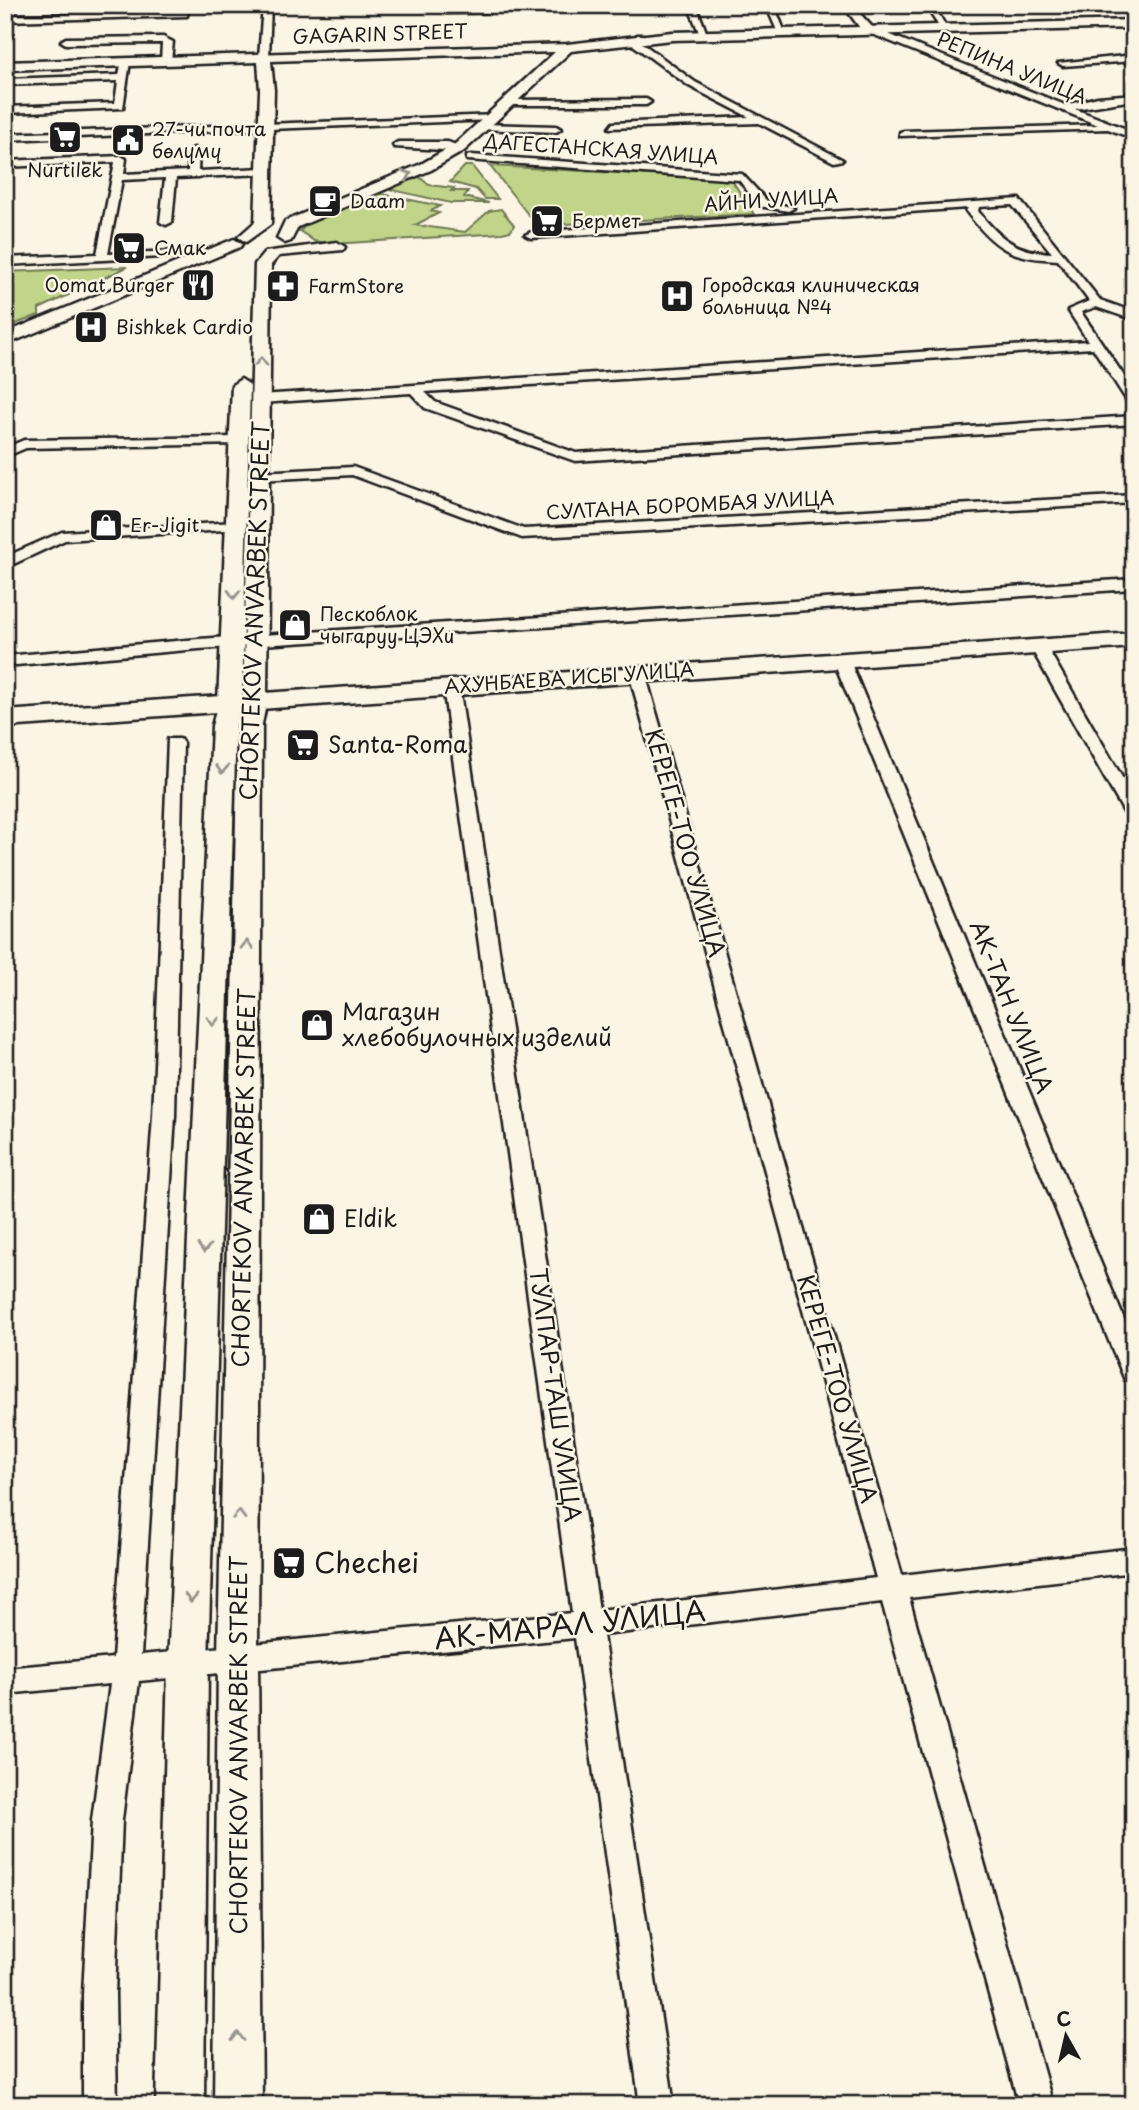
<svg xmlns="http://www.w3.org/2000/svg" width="1139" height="2110" viewBox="0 0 1139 2110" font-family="'Playpen Sans',sans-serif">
<rect width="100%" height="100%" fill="#fcf5e5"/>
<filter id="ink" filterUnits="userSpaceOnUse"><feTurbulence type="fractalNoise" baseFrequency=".0143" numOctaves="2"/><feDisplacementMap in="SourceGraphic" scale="14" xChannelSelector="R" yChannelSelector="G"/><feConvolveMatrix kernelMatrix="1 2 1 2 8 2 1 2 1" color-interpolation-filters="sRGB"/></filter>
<g filter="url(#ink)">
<path fill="#c1d58a" stroke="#6e7853" stroke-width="2" d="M443 5H506L509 13 446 15Z
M465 166H472L498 199H485L476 189 450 182Z
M490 166 731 179 754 214 565 224 557 214 530 217Z
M417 175 429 185 454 188 451 191H468L464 197 489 203H451L388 189Z
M377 193 440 206 431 211 439 213 415 225 465 232 489 211 501 209 514 225 511 231 502 233 333 244 314 241 300 231 312 220Z
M127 267 39 309V315L5 328V272Z"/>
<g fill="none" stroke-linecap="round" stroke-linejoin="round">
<g stroke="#1c1c1c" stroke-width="5">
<path id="street" d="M181 5H189L187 16 5 21V15L170 13 180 12Z
M263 5H271L269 57 264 60 259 57Z
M688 5H696L708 37 700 35Z
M766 5H774L786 35 778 33Z
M843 5H852L873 28 1065 105 1098 97 1134 94V100L1075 109 1134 132V139L1108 129 900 136V132L904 131 1098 125 867 32 860 28Z
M925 5H934L948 31H942Z
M637 35H643L646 40 642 43 695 82 843 160 834 162 759 123 609 128 613 123 749 117 689 86 633 45Z
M163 37 173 42 171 61 166 64 161 61 162 43 66 44 61 41 66 38Z
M1134 55V61L1063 66 1058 63Z
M122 60 130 62 123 108 5 113V107L115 103 118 81 5 85V79L119 75Z
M507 100 646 99 651 102 646 105H504Z
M496 115 492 120 5 140V134Z
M482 124 556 126 561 129 556 132 478 129Z
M398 142H448L464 148 459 151 394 147 393 145Z
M194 148 199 151 198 171 265 168 270 171 265 174 176 178 172 222 166 225 160 222 165 178 122 180 108 254 218 249 224 252 222 254 5 265V258L97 254 115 162 5 167V161L121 156 126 159 124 174 188 171 189 151Z
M471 155 742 174 767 201 794 208 788 211 759 206 739 180 467 160V156Z
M1019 199 1100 300 1134 312V320L1096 307 1081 312 1134 391V405L1129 404 1093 348 425 392 435 402 576 453 1134 416V424L575 461 425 408 411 393 260 403 253 399 260 395 1088 341 1068 310 1089 301 1058 260C1011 259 994 248 966 211L968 208 531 238 525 235 531 232ZM1012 205 1052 253C1016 252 999 238 978 211L979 207Z
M239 437 246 441 244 444 26 448 5 457V448L24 440Z
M353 467 524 529 1134 495V503L522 538 352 475 259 480 252 476 259 472Z
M236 522 241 523V529L65 540 5 568V557L62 532Z
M1134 579V589L199 649 5 666V656L199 639Z
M1038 641 1046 646 1134 798V819L1125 814 1030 646Z
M841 654 849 659 1134 1343V1383L1125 1380 1122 1373 833 659Z
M637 668 645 673 902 1575 1134 1548V1572L909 1598 1053 2105H1019L882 1602 603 1635 674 2105H640L575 1638 139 1681 122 1820 115 1994 117 2105H83V1994L92 1820 110 1684 5 1694V1668L113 1658 153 1116 168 739H180L183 743 175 1116 141 1655 572 1613 443 686 451 681 459 686 599 1610 876 1578 629 673Z"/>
</g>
<g stroke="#1c1c1c" stroke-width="5">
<path id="secondary" d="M1134 20V28L672 40 571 51 464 151 431 170 298 227 291 241 285 243 277 238 285 221 421 164 454 145 555 52 271 61 274 90 271 224 246 242 238 237 255 222 260 90 258 62 5 70V62L567 44 672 32Z
M234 239 242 244 240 247 5 345V333Z
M337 242 345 247 343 250 279 256 271 265 267 700 262 724 258 1656 262 2105H214L218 1656 238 724 243 700 255 264 265 252Z
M241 379 250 385 242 702 236 726 208 1664 204 2105H156L168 1664 212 726 218 702 232 385Z"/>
</g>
<g stroke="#1c1c1c" stroke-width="5">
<path id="primary" d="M1134 633V647L5 727V711Z"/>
</g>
<use href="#street" fill="#fcf5e5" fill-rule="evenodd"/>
<use href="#secondary" fill="#fcf5e5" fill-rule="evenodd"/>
<use href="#primary" fill="#fcf5e5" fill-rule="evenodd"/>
</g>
<defs><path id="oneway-chevron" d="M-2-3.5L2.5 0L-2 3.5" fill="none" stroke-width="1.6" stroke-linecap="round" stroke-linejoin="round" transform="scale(1.75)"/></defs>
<g stroke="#97938b">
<use href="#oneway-chevron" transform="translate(407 175) rotate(-23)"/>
<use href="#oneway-chevron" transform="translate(261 362) rotate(-89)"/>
<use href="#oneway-chevron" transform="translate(234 594) rotate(92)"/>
<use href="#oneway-chevron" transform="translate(222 769) rotate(92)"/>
<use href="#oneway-chevron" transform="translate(247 945) rotate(-89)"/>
<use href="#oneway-chevron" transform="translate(213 1021) rotate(92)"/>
<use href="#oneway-chevron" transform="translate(204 1248) rotate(92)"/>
<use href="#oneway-chevron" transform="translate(239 1515) rotate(-89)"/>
<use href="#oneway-chevron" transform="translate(191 1598) rotate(92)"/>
<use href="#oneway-chevron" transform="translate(238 2037) rotate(-90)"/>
</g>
</g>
<defs>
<g id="supermarket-square" transform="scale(1.75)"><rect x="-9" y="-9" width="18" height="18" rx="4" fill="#1c1c1c" stroke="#fcf5e5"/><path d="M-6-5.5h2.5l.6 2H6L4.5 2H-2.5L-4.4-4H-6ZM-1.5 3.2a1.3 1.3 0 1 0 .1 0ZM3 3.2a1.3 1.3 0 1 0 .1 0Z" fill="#fff"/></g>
<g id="civic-square" transform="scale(1.75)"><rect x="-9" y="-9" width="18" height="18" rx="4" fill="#1c1c1c" stroke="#fcf5e5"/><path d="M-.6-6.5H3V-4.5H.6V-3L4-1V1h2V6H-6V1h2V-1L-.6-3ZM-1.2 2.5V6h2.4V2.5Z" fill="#fff"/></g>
<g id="cafe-square" transform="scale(1.75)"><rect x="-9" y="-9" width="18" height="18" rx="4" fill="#1c1c1c" stroke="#fcf5e5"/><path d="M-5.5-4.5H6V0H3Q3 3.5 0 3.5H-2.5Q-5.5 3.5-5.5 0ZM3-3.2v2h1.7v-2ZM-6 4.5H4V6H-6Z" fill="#fff"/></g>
<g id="restaurant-square" transform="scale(1.75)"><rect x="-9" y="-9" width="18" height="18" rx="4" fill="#1c1c1c" stroke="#fcf5e5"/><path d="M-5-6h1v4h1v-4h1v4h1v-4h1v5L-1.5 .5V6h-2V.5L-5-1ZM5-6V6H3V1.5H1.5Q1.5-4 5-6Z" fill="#fff"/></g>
<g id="pharmacy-square" transform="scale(1.75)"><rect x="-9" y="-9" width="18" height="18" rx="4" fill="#1c1c1c" stroke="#fcf5e5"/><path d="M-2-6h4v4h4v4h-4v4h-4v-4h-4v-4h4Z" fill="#fff"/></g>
<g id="hospital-square" transform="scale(1.75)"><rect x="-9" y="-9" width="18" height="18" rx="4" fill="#1c1c1c" stroke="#fcf5e5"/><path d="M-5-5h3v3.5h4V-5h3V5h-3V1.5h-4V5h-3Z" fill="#fff"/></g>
<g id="shop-square" transform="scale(1.75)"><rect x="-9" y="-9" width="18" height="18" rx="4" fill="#1c1c1c" stroke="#fcf5e5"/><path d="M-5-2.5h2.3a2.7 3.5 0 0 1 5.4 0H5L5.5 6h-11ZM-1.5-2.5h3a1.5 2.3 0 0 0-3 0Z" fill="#fff"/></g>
</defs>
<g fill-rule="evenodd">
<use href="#supermarket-square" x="65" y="137"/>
<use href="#civic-square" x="128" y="140"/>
<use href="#cafe-square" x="325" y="201"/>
<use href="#supermarket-square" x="547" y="221"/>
<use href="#supermarket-square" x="129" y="248"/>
<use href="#restaurant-square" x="198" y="285"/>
<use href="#pharmacy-square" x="283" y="286"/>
<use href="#hospital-square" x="677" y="296"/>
<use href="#hospital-square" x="91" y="327"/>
<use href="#shop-square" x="106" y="525"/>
<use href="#shop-square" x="295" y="625"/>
<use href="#supermarket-square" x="303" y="745"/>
<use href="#shop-square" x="317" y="1025"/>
<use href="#shop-square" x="319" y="1219"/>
<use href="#supermarket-square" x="289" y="1563"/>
</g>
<g text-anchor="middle" stroke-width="5" stroke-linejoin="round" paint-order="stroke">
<g font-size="19" fill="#1c1c1c" stroke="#fcf5e5">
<text transform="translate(380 34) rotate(-2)" y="7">GAGARIN STREET</text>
<text transform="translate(1012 68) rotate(22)" y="7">РЕПИНА УЛИЦА</text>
<text transform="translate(601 149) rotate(4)" y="7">ДАГЕСТАНСКАЯ УЛИЦА</text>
<text transform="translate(771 200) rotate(-4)" y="7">АЙНИ УЛИЦА</text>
<text transform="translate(690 505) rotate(-3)" y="7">СУЛТАНА БОРОМБАЯ УЛИЦА</text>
<text transform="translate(569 678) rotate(-4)" y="7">АХУНБАЕВА ИСЫ УЛИЦА</text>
</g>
<g font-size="19" fill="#1c1c1c" stroke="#fcf5e5" text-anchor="start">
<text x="152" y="136">27-чи почта<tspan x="152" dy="22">бөлүмү</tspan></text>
<text x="65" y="177" text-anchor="middle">Nurtilek</text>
<text x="350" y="208">Daam</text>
<text x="572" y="228">Бермет</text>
<text x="154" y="255">Смак</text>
<text x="174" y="292" text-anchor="end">Oomat Burger</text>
<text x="702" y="292">Городская клиническая<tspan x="702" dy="22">больница №4</tspan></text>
<text x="308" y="293">FarmStore</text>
<text x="116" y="334">Bishkek Cardio</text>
<text x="130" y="532">Er-Jigit</text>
<text x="320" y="621">Пескоблок<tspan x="320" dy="22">чыгаруу ЦЭХи</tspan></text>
</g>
<g font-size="23" fill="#1c1c1c" stroke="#fcf5e5">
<text transform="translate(255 611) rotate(-88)" y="8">CHORTEKOV ANVARBEK STREET</text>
<text transform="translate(685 843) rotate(74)" y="8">КЕРЕГЕ-ТОО УЛИЦА</text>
<text transform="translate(1011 1007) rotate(68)" y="8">АК-ТАН УЛИЦА</text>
<text transform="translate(244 1178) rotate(-89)" y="8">CHORTEKOV ANVARBEK STREET</text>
<text transform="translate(837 1389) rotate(74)" y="8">КЕРЕГЕ-ТОО УЛИЦА</text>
<text transform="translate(555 1395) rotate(82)" y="8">ТУЛПАР-ТАШ УЛИЦА</text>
<text transform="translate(239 1745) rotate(-90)" y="8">CHORTEKOV ANVARBEK STREET</text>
</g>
<g font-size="23" fill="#1c1c1c" stroke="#fcf5e5" text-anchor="start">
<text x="328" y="753">Santa-Roma</text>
<text x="342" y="1020">Магазин<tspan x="342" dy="26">хлебобулочных изделий</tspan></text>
<text x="344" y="1227">Eldik</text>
</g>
<g font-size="28" fill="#1c1c1c" stroke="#fcf5e5" text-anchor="start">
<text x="314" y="1573">Chechei</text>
</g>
<g font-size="28" fill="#1c1c1c" stroke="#fcf5e5">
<text transform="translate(570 1625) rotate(-6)" y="10">АК-МАРАЛ УЛИЦА</text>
</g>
</g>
<rect width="1139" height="2110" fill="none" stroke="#fcf5e5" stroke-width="28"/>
<rect x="14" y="14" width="1111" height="2082" fill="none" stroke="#1c1c1c" stroke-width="2.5" filter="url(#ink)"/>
<g transform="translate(1066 2036) rotate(352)" stroke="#fcf5e5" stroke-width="5" paint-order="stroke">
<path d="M0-5L12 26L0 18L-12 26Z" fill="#1c1c1c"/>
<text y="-10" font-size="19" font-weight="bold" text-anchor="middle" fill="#1c1c1c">С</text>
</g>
</svg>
